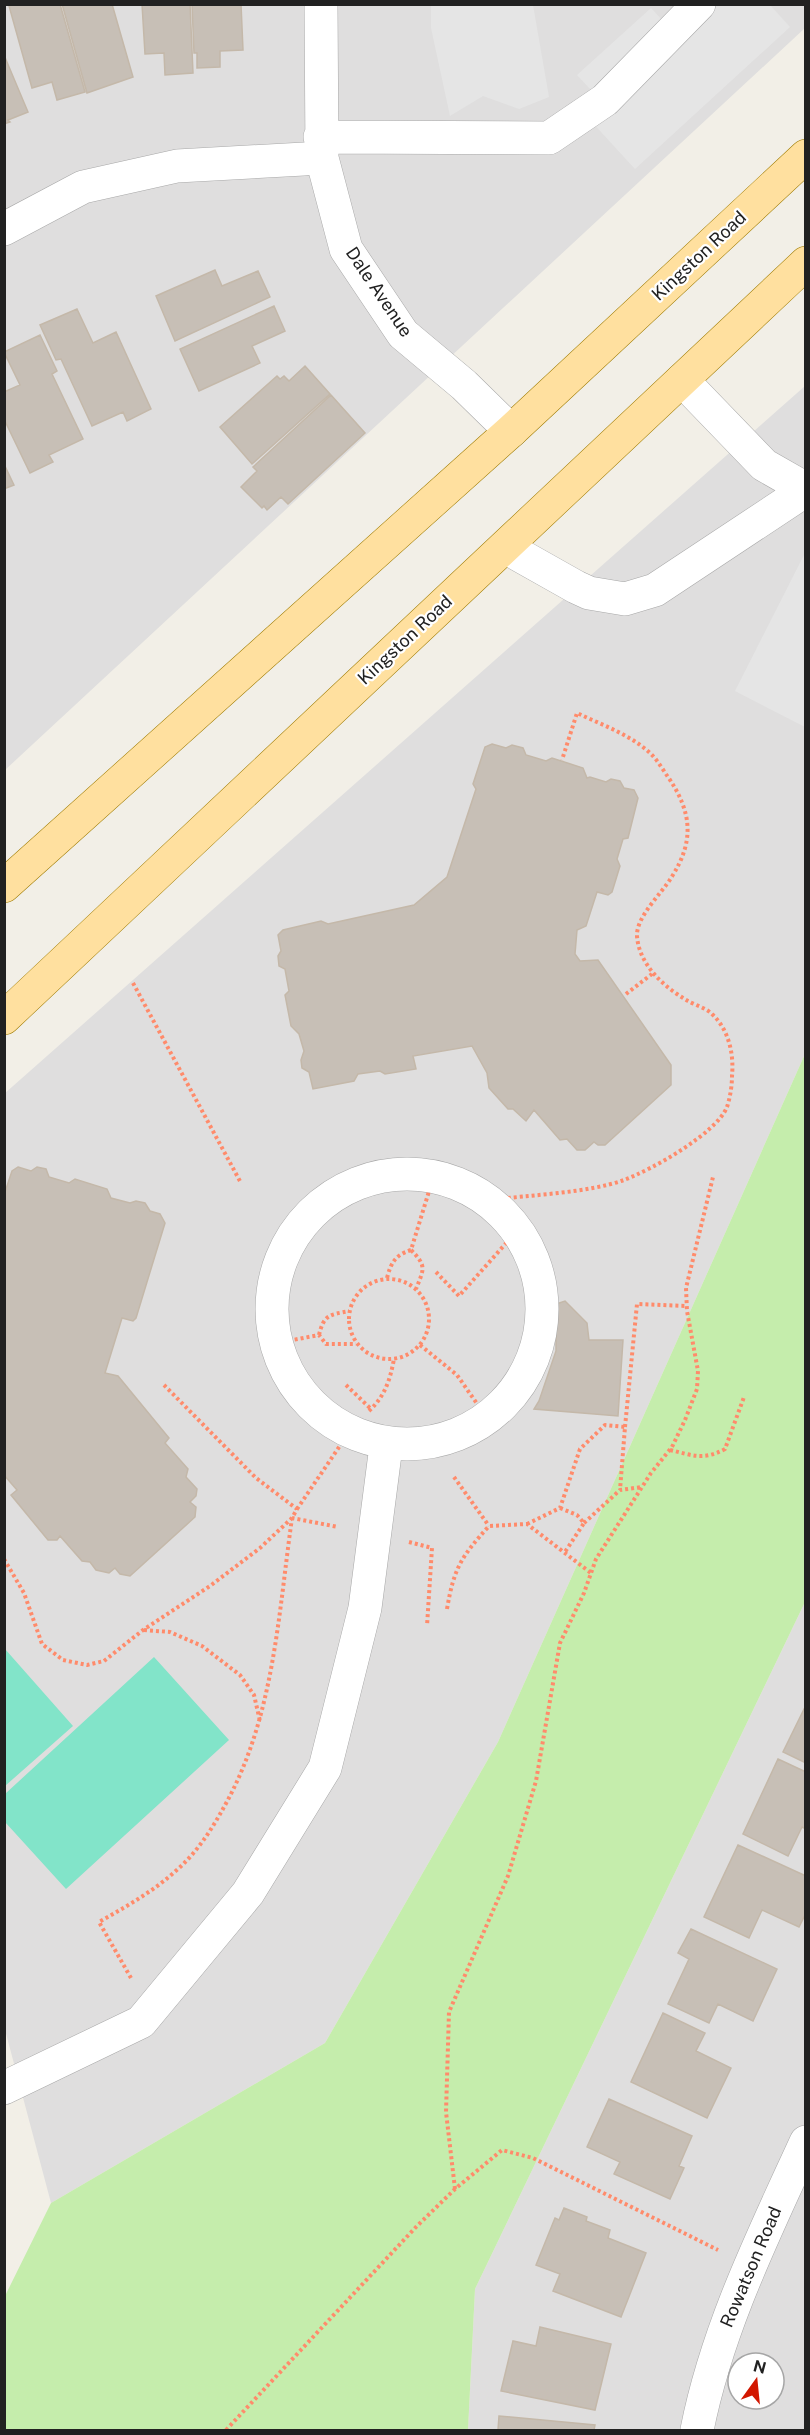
<svg xmlns="http://www.w3.org/2000/svg" width="810" height="2435" viewBox="0 0 810 2435" font-family="'Public Sans',sans-serif">
<rect width="100%" height="100%" fill="#f2efe7"/>
<path fill="#dfdede" fill-rule="evenodd" d="M5 5H805V28L5 770Z
M805 386V1054L498 1742 325 2043 51 2203 4 2026V1094Z
M805 1602V2430H468L475 2289ZM738 2363H774V2399H738Z"/>
<path fill="#c5edac" d="M805 1054V1602L475 2289 468 2430H5V2296L51 2203 325 2043 498 1742Z"/>
<path fill="#82e4c9" d="M5 1649 73 1726 5 1786H4Z
M154 1657 229 1740 66 1889 5 1822V1794Z"/>
<path fill="#e5e5e5" d="M431 5H533L549 97 519 109 483 96 450 116 431 28Z
M712 5H770L790 27 635 169 590 120 605 105 577 75 651 8 677 36Z
M805 553 806 727H805L735 691Z"/>
<path fill="#c7bfb6" stroke="#c4b8a9" stroke-width="1.5" d="M13 4H60L85 92 57 100 52 82 32 88 9 6Z
M62 4H112L133 77 87 93Z
M142 4H190L193 73 165 75 164 53 145 54Z
M192 4H241L243 50 220 51V67L197 68V53H194Z
M4 55 28 112 8 120 10 122 4 124Z
M215 270 222 286 258 271 270 297 175 341 156 296Z
M274 306 285 331 252 346 260 363 199 391 180 349Z
M77 309 93 343 116 332 151 409 127 421 123 412 92 426 61 359 56 360 40 325Z
M40 335 57 371 52 374 83 439 49 455 53 462 30 473 4 419V392L20 385 4 352Z
M305 366 330 394 252 464 220 427 277 376 280 379 284 376 289 381Z
M331 395 365 433 288 504 281 497 267 510 264 506 262 508 241 487 257 471 253 467Z
M4 464 14 485 4 489Z
M492 744 506 748 512 745 523 748 526 755 546 761 552 758 583 768 587 778 590 777 606 782 611 779 620 781 624 788 634 790 638 798 628 838 623 839 617 859 620 866 612 892 608 895 597 892 586 926 577 930 575 954 580 961 598 960 671 1065V1085L605 1145H598L594 1142 585 1150H577L567 1139 560 1140 534 1110 526 1121 513 1109H508L489 1088 487 1073 472 1046 413 1056 416 1069 385 1074 380 1071 358 1074 354 1081 313 1089 309 1072 302 1068 301 1060 304 1051 299 1034 291 1026 285 995 289 991 285 969 279 966 278 956 281 951 278 935 283 930 321 921 328 924 414 905 447 877 476 789 473 784 485 747Z
M18 1167 31 1171 37 1167 46 1169 49 1177 69 1183 75 1179 107 1189 111 1198 130 1203 136 1201 145 1203 150 1211 160 1214 165 1223 136 1318 133 1321 122 1318 105 1373 118 1376 169 1438 165 1443 188 1469 186 1477 197 1489 196 1496 190 1502 196 1507 195 1517 130 1576 120 1574 115 1568 109 1573 96 1570 90 1562 82 1561 60 1536 57 1540H48L11 1495 17 1490 4 1475V1195L12 1171Z
M565 1301 587 1323 589 1340H623L618 1416 534 1409 539 1401 556 1351V1304Z
M806 1705V1763L783 1752Z
M778 1759 806 1772V1829L802 1827 788 1856 743 1834Z
M738 1845 806 1876V1913L799 1927 762 1910 749 1938 704 1917Z
M691 1929 777 1969 753 2021 718 2004 709 2023 668 2004 689 1959 678 1953Z
M663 2013 705 2033 696 2051 731 2068 707 2118 631 2082Z
M609 2099 692 2136 679 2166 684 2168 670 2199 614 2174 620 2162 587 2147Z
M564 2208 587 2217 586 2221 610 2230 608 2238 646 2253 621 2317 553 2291 560 2274 536 2265 555 2218 559 2220Z
M540 2327 611 2344 595 2410 501 2391 513 2341 536 2346Z
M499 2416 595 2425 594 2430H498Z"/>
<g fill="none" stroke-linecap="round" stroke-linejoin="round">
<g stroke="#a8a8a8" stroke-width="34">
<path id="minor" d="M321 4 322 158 346 249 403 334 464 385 511 431
M320 137 549 138 605 100 699 4
M4 229 83 187 177 166 322 158
M682 380 764 465 806 489
M505 547 576 587 589 593 625 599 655 590 806 490
M272 1309a135 135 0 1 1 270 0a135 135 0 1 1-270 0Z
M4 2088 141 2022 248 1893 325 1768 365 1608 386 1446
M697 2430C717 2329 763 2236 806 2142"/>
</g>
<g stroke="#9e7b00" stroke-width="34">
<path id="major" d="M4 886 511 431 806 156
M4 1018 806 263"/>
</g>
<path stroke="#ff8b6b" stroke-width="4" stroke-dasharray="3 3" stroke-linecap="butt" d="M133 983 241 1183
M626 994 652 974
M490 1200C529 1195 588 1193 624 1180 651 1170 716 1134 727 1107 730 1098 732 1086 732 1076 734 1054 729 1030 712 1014 706 1008 695 1005 688 1001 664 987 639 965 637 936 636 917 662 893 671 878 695 841 692 812 668 777 663 770 658 761 652 755 632 735 602 725 577 713L562 760
M411 1250C427 1266 424 1269 416 1289
M436 1272 459 1296 516 1232
M387 1278C391 1263 395 1255 411 1250L434 1175
M349 1319a40 40 0 1 1 80 0a40 40 0 1 1-80 0Z
M319 1335C324 1314 330 1315 349 1311
M277 1343 319 1335 326 1344H356
M420 1345 457 1375 487 1418
M164 1385 256 1478 297 1509 292 1518 338 1527
M346 1385 371 1409
M369 1411C385 1396 390 1380 394 1359
M625 1427 637 1304 686 1306
M670 1450C692 1455 703 1461 725 1449L744 1397
M454 1477 489 1526
M560 1508 577 1515 584 1523 565 1552
M297 1509 348 1434
M584 1523 620 1490 642 1487
M527 1524 560 1508 580 1449 605 1425 625 1427 620 1490
M409 1542 432 1548 427 1626
M4 1559 24 1593 42 1644 63 1660 87 1665 104 1661 143 1630 210 1586 260 1548 292 1518
M447 1609C454 1568 461 1557 489 1526L527 1524 591 1573
M144 1630 170 1632 202 1646 240 1675 254 1695 260 1721
M131 1978 99 1922C127 1906 154 1891 178 1869 197 1852 212 1829 224 1807 274 1718 278 1617 292 1518
M455 2189 446 2112 449 2012 508 1876 536 1781 560 1643 584 1593 596 1559 651 1473 672 1447 685 1420 697 1389 698 1371 687 1311 686 1288 713 1177
M226 2430 416 2227 455 2189 502 2150 533 2158 718 2250"/>
<use href="#minor" stroke="#fff" stroke-width="33"/>
<use href="#major" stroke="#ffe09f" stroke-width="33"/>
</g>
<g text-anchor="middle" stroke-width="4.5" stroke-linejoin="round" paint-order="stroke">
<g font-size="18" fill="#212121" stroke="#fff">
<text transform="translate(699 256) rotate(-43)" y="6">Kingston Road</text>
<text transform="translate(379 292) rotate(56)" y="6">Dale Avenue</text>
<text transform="translate(405 640) rotate(-43)" y="6">Kingston Road</text>
<text transform="translate(751 2267) rotate(-67)" y="6">Rowatson Road</text>
</g>
</g>
<rect width="810" height="2435" fill="none" stroke="#212121" stroke-width="12"/>
<g transform="translate(756 2381) rotate(15)"><circle r="28" fill="#ffffff" stroke="#a6a6a6" stroke-width="1.5"/>
<path d="M0-4.5L10 22L0 15L-10 22Z" fill="#d21700"/>
<text y="-9" font-size="16" font-weight="bold" text-anchor="middle" fill="#212121">N</text>
</g>
</svg>
